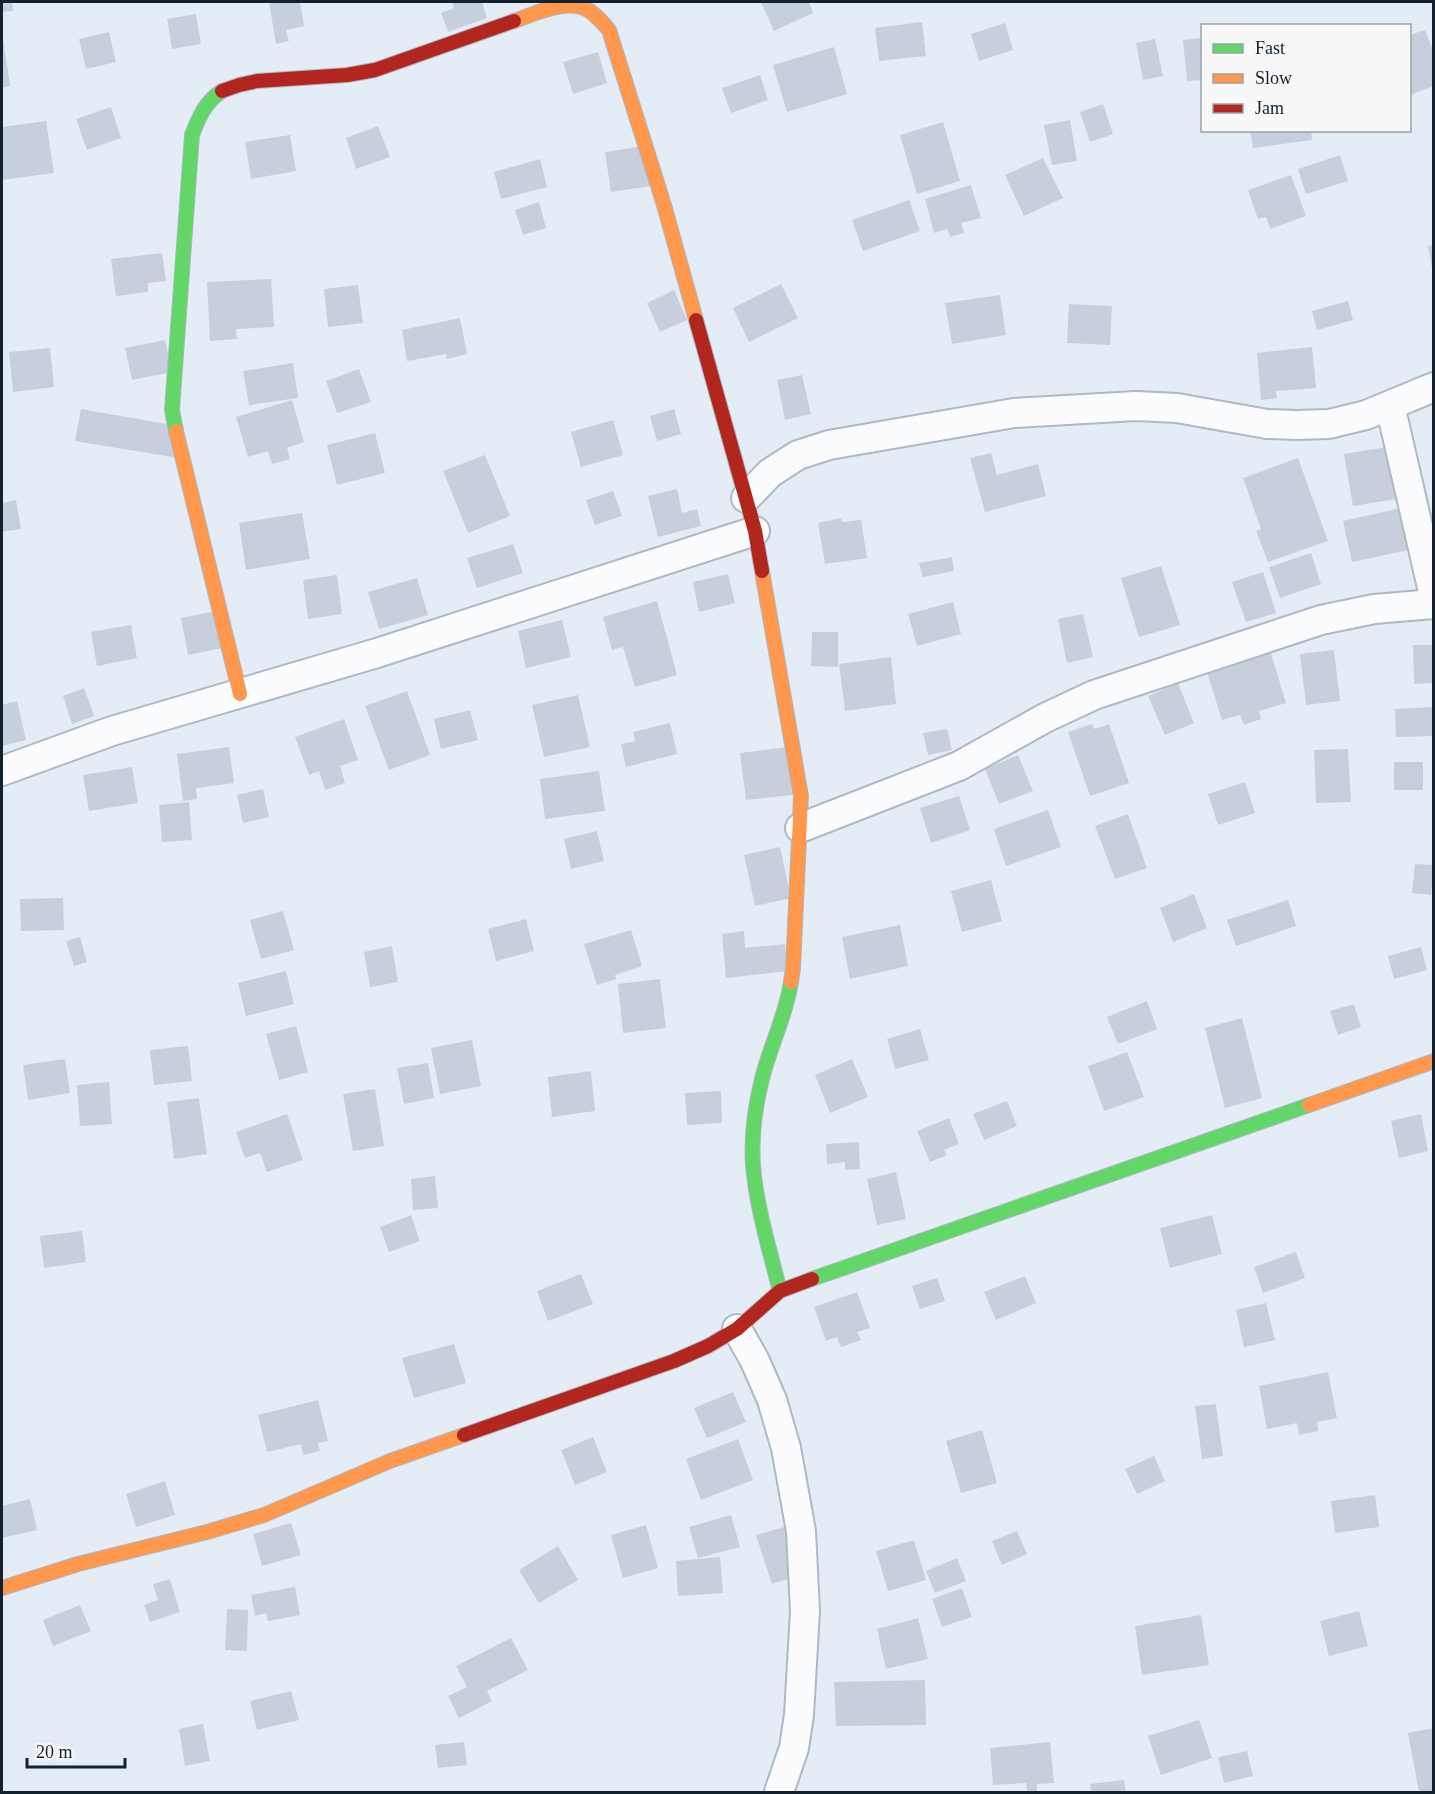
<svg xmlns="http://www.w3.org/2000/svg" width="1435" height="1794" viewBox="0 0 1435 1794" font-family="'Times New Roman',serif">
<rect width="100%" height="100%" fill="#e4edf6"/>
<path fill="#c7cfdc" d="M2 2H12L13 11 2 12Z
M269 2H300L304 26 286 30 289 41 276 44Z
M452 2H482L487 18 448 32 441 13 454 8Z
M761 2H809L813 13 774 31Z
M196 14 201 44 172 49 167 19Z
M922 22 926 56 879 61 875 28Z
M1005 23 1013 50 979 61 971 34Z
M1425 30 1434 53V86L1410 95V35Z
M109 32 116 62 86 69 79 39Z
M2 38H3L10 86 2 88Z
M1202 38V80L1187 81 1183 40Z
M1155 39 1163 76 1143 80 1136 43Z
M834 47 847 94 787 112 773 65Z
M598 52 607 83 573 94 563 62Z
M760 75 768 100 731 113 722 88Z
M1103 104 1113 134 1090 142 1080 112Z
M111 107 121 138 87 150 76 119Z
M1070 120 1077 161 1052 165 1044 125Z
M46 121 54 173 2 180V127Z
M943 122 960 181 917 194 900 135Z
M378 126 390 157 356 169 346 138Z
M1250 130H1311L1312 140 1253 148Z
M290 135 296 171 251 179 245 142Z
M644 146 651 186 611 192 605 152Z
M1340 155 1348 181 1306 194 1298 169Z
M1043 158 1063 198 1024 216 1005 175Z
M540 159 547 187 501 199 494 172Z
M1291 175 1306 216 1270 229 1266 217 1258 219 1248 190Z
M971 185 981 218 961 223 964 233 950 237 947 229 934 233 925 199Z
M909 200 920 231 863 251 852 220Z
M539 202 546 228 523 235 515 210Z
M1434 245V268H1432L1428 246Z
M162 253 166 281 148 283V292L116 296 111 259Z
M271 279 274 327 236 329 237 339 210 341 207 282Z
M781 284 798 318 749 342 733 308Z
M358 285 363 323 328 327 324 289Z
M674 290 687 320 660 332 647 303Z
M1000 295 1006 335 952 344 945 303Z
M1348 301 1353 320 1317 330 1312 311Z
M1069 304 1112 306 1110 345 1067 343Z
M460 318 467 354 447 359 446 354 407 361 402 330Z
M165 340 172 372 132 380 125 348Z
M1312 347 1316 388 1276 391 1277 398 1261 400 1257 353Z
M50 348 54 387 13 392 9 352Z
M293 363 298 398 249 405 243 371Z
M359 369 371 402 337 413 326 381Z
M802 375 811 414 785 420 777 380Z
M292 400 304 442 287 448 290 459 272 464 268 451 248 457 236 417Z
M81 409 184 427 178 458 75 441Z
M674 409 681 434 657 441 650 416Z
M613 420 623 455 581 467 571 432Z
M375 433 385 473 337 485 327 445Z
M1412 443 1420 495 1353 506 1344 454Z
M991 453 997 475 1038 464 1046 496 985 512 970 458Z
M485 455 510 516 468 533 443 471Z
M1298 458 1328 541 1268 562 1256 531 1261 529 1243 478Z
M677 489 682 513 697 509 701 526 658 537 648 496Z
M613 491 622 516 595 525 586 500Z
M16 500 21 529 2 532V503Z
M1419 504 1428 546 1352 562 1343 521Z
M302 513 310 559 246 570 239 523Z
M841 518 842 522 861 520 867 558 825 564 818 523Z
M513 544 523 573 477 588 467 558Z
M1311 553 1321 584 1280 598 1269 567Z
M952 557 954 571 923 577 919 563Z
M1161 566 1180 625 1139 637 1121 578Z
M1263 572 1276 613 1246 622 1232 582Z
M728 574 735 603 699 612 693 582Z
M337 575 342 614 308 619 303 580Z
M417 578 428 615 379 629 368 592Z
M657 601 677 675 635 687 623 647 612 650 603 617Z
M953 602 961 634 917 646 908 614Z
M216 611 223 648 188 655 181 618Z
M1083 614 1093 657 1067 663 1058 619Z
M562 620 571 657 526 668 518 631Z
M131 625 137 658 97 666 91 632Z
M812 632H838V667L811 666Z
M1413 645H1434V683L1414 684Z
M1270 650 1286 703 1259 711 1261 719 1244 725 1240 715 1222 720 1206 669Z
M1334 650 1340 701 1306 705 1300 654Z
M891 657 896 704 845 711 839 664Z
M1178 683 1194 723 1165 735 1148 696Z
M84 688 94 716 72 724 63 696Z
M407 691 430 755 389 770 365 706Z
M578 695 590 747 544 757 532 705Z
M17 701 26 740 2 746V705Z
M1434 707V736L1396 737 1395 709Z
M470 710 478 740 441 749 434 719Z
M344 719 358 760 340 766 345 783 325 790 319 771 309 775 295 737Z
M670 723 677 754 626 767 621 744 635 741 633 732Z
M1092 724 1095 729 1109 724 1129 783 1090 796 1068 732Z
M947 729 952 750 928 755 923 733Z
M796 746 801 794 746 800 740 753Z
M229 747 234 783 196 788 197 799 183 801 177 754Z
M1348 749 1351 802 1316 803 1314 750Z
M1018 755 1033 791 999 804 985 769Z
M1394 762H1423V790H1394Z
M132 767 138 803 89 811 83 775Z
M599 771 605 811 545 819 540 779Z
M1245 782 1255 813 1218 825 1208 794Z
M263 789 269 817 243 823 237 795Z
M959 796 970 830 931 843 920 808Z
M189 802 192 840 162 842 159 805Z
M1048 810 1061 847 1006 866 994 829Z
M1128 814 1147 868 1115 879 1095 826Z
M597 831 604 861 571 869 564 839Z
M780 847 791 898 755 906 744 855Z
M1415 864 1434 865 1431 895 1412 893Z
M991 880 1002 921 962 932 951 891Z
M1194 894 1207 928 1173 942 1160 908Z
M63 898 64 930 21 931 20 899Z
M1288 900 1296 926 1236 946 1227 920Z
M283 911 294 950 261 959 250 920Z
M526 919 534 951 496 961 488 929Z
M900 925 908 966 850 979 842 937Z
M631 930 642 966 615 975 616 979 597 985 584 944Z
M744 931 745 948 785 944 788 971 726 978 722 934Z
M80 937 87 962 74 966 66 941Z
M392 946 398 982 370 987 364 952Z
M1421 947 1427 970 1394 979 1388 956Z
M286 971 294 1004 246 1016 238 983Z
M660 979 666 1028 623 1033 618 984Z
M1147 1001 1157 1029 1118 1044 1107 1017Z
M1354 1004 1361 1027 1338 1035 1330 1011Z
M1242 1018 1262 1098 1225 1108 1205 1028Z
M296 1026 308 1072 279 1080 266 1034Z
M920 1029 929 1060 895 1069 887 1039Z
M472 1040 481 1086 440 1094 431 1048Z
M188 1046 192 1081 154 1085 150 1050Z
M1127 1052 1144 1097 1104 1111 1088 1066Z
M65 1059 70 1093 28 1100 23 1065Z
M852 1059 868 1097 830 1113 815 1075Z
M428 1063 434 1098 404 1104 397 1068Z
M591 1071 595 1111 552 1117 548 1077Z
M109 1082 112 1124 80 1126 77 1085Z
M375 1089 384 1146 353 1151 343 1094Z
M721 1091 722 1123 687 1125 685 1093Z
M199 1098 207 1154 174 1159 167 1102Z
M1007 1101 1017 1126 984 1140 973 1114Z
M287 1114 303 1160 267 1172 260 1153 245 1158 236 1132Z
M1421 1114 1428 1151 1399 1158 1391 1121Z
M949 1118 959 1144 944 1150 947 1155 930 1162 917 1131Z
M859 1142 860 1169 845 1170V1162L827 1164 826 1144Z
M896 1172 906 1219 877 1225 867 1179Z
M435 1176 438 1208 413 1210 411 1179Z
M411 1215 420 1241 389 1252 380 1227Z
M1212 1215 1222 1254 1170 1268 1160 1228Z
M82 1231 86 1262 44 1268 40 1236Z
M1296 1252 1305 1278 1263 1293 1254 1267Z
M581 1274 593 1304 548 1321 537 1291Z
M1025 1276 1036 1303 996 1320 984 1292Z
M937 1278 945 1301 920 1309 912 1286Z
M857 1292 870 1328 857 1332 861 1340 841 1347 837 1337 826 1341 814 1307Z
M1266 1303 1275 1340 1244 1347 1236 1310Z
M454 1344 466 1383 414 1398 402 1358Z
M1328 1372 1337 1418 1317 1422 1318 1431 1299 1435 1297 1423 1267 1429 1259 1386Z
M733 1392 746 1422 707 1438 694 1408Z
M318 1400 328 1441 318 1443 320 1451 303 1455 301 1444 267 1452 258 1415Z
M1216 1404 1223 1456 1202 1459 1195 1406Z
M982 1430 997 1483 961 1493 946 1441Z
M593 1437 607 1472 575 1485 561 1450Z
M738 1439 753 1480 701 1500 686 1459Z
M1154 1456 1165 1481 1137 1494 1125 1469Z
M165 1481 175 1515 136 1527 126 1494Z
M1375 1495 1379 1527 1335 1533 1331 1501Z
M30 1499 37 1530 2 1538V1506Z
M731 1515 740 1547 698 1558 689 1527Z
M291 1523 301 1555 262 1566 253 1534Z
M795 1524 809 1572 772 1584 756 1535Z
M646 1525 658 1568 623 1578 611 1535Z
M1017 1531 1027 1554 1002 1565 992 1541Z
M914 1540 926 1580 888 1591 876 1551Z
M558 1546 578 1580 539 1603 519 1570Z
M720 1557 723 1593 678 1596 676 1561Z
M957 1558 966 1581 935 1593 926 1571Z
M170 1579 180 1612 150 1622 144 1605 158 1600 153 1584Z
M295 1587 300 1615 268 1621 266 1613 255 1616 251 1595Z
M962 1588 972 1617 942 1627 932 1599Z
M80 1605 91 1631 53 1646 43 1620Z
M227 1609 248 1610 247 1651 225 1650Z
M1359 1611 1368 1646 1329 1656 1320 1621Z
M1201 1615 1209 1665 1142 1675 1135 1626Z
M918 1618 928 1659 886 1669 877 1629Z
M511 1638 528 1670 487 1691 492 1701 459 1718 448 1696 467 1687 456 1666Z
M925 1680 926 1725 836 1726 834 1682Z
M291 1691 299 1720 257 1730 250 1701Z
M1199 1720 1212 1758 1161 1775 1148 1736Z
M203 1724 210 1761 185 1766 179 1729Z
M1434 1728V1792H1419L1408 1733Z
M464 1742 467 1765 438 1768 435 1745Z
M1050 1742 1054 1783 1037 1784V1792H1027L1026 1783 993 1785 990 1748Z
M1247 1751 1253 1776 1224 1783 1218 1757Z
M1124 1780 1126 1792H1091L1090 1784Z"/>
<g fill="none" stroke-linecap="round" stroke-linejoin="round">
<g stroke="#aeb9c4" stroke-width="32">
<path id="street" d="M1390 405 1434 596
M746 498 770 473 798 455 829 445 1014 413 1136 406 1177 408 1267 424 1296 425 1329 424 1366 415 1434 387
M2 771 112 731 377 653 755 531
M800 828 959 766 1045 718 1094 695 1321 620 1374 609 1434 604
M737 1329 755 1361 772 1400 786 1448 801 1531 805 1611 799 1715 794 1748 779 1792"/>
</g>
<g stroke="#aeb9c4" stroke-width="16">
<path id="fast" d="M176 431 172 410 192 135C199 117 205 102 222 91
M812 1279 1309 1105
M780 1291C770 1252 756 1205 753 1165 751 1136 755 1107 762 1079 770 1046 786 1016 791 982"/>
</g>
<g stroke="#aeb9c4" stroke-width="16">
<path id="slow" d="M514 21C534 14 563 0 584 8 594 12 602 22 609 30L664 205 696 320
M176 431 240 694
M762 571 801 796 793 968 791 982
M1309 1105 1434 1061
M2 1588 78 1564 207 1532 264 1515 390 1461 464 1435"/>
</g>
<g stroke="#aeb9c4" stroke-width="16">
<path id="jam" d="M222 91 239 85 257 81 347 75 375 70 514 21
M696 320 755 531 762 571
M464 1435 674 1361 708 1346 737 1329 780 1291 812 1279"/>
</g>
<use href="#street" stroke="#fbfcfe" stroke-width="28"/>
<use href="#fast" stroke="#63d668" stroke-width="14"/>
<use href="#slow" stroke="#ff974d" stroke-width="14"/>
<use href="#jam" stroke="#b3261e" stroke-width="14"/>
</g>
<rect width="1435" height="1794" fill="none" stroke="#132231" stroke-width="6"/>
<rect x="1201" y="24" width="210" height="108" fill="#f8f8f8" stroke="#9ca2a8" stroke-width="1.5"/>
<rect x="1213" y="44" width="30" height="9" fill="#63d668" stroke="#9ca2a8" stroke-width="1.5"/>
<text x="1255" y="54" font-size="18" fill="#132231">Fast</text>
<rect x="1213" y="74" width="30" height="9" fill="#ff974d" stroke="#9ca2a8" stroke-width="1.5"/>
<text x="1255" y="84" font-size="18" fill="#132231">Slow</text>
<rect x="1213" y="104" width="30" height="9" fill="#b3261e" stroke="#9ca2a8" stroke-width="1.5"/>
<text x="1255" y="114" font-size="18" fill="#132231">Jam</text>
<path d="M27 1758v9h98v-9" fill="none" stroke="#132231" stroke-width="3"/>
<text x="36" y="1758" font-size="18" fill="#132231" stroke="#f8f8f8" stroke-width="4.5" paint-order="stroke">20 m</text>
</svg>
